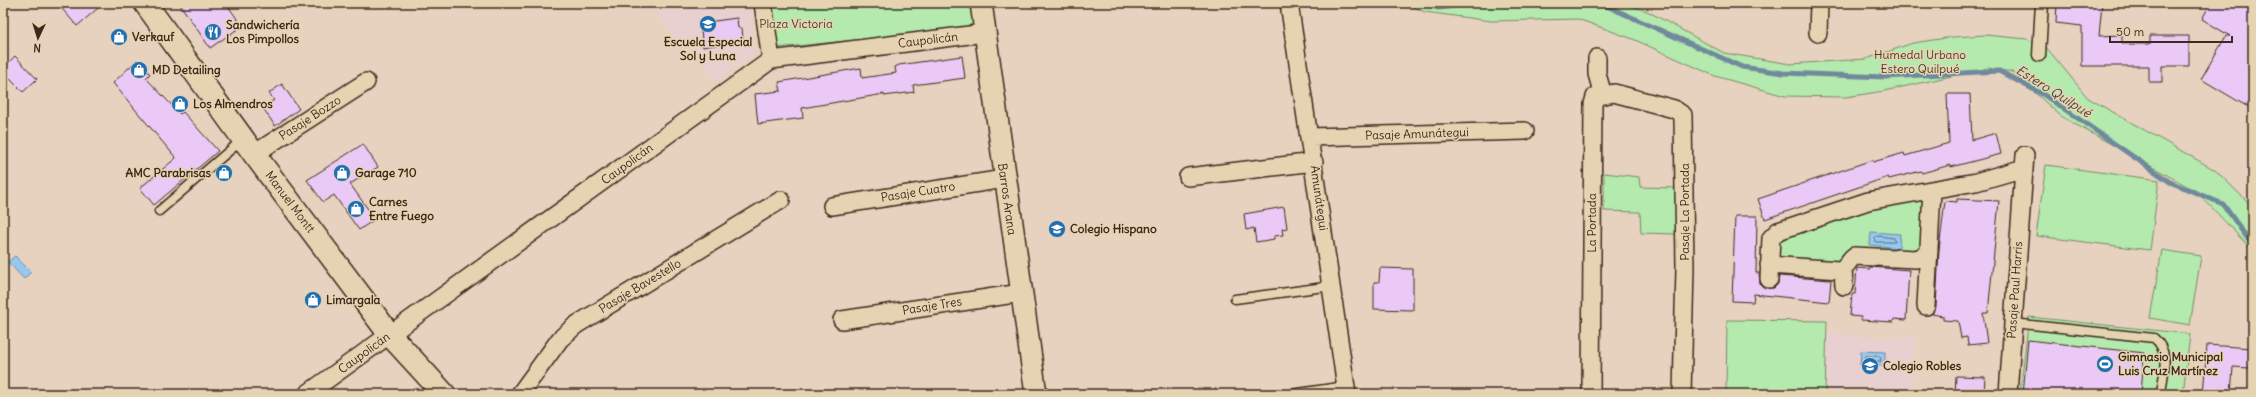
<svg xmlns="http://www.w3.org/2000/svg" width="2256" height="397" viewBox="0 0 2256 397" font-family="Delius,sans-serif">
<rect width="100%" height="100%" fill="#e7d1bf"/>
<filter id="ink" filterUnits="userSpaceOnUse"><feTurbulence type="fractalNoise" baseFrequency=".025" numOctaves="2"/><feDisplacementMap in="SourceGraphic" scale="8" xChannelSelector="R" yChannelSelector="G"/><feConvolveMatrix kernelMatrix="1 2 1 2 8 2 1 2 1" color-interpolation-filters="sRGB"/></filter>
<g filter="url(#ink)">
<path fill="#e8cfd0" d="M652 3H750L755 54 714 82 692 45 682 52Z
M1827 333 1895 339 1916 335 1913 394H1825Z"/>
<path fill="#b4eaad" stroke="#788a66" d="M772 3H971L975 28 776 48Z
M1405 3H1622L1647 11 1724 53 1790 64 1866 59 1913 43 1953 37 1985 35 2027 39 2046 47 2088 98 2215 170 2253 207V251L2196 191 2062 117 2012 72 1988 68 1884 91 1846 97 1785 96 1715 76 1633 39 1578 19 1491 21 1425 12Z
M2046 165 2159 180 2150 250 2036 236Z
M1604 173 1639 177 1640 187 1676 188V234L1641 233 1640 212 1604 211Z
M1926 199 1923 252 1842 262 1783 261 1776 257 1778 240 1862 207Z
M2162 250 2201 256 2190 325 2150 318Z
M2029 317 2190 334 2183 394H2020Z
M1727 320 1827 321 1825 394H1726Z"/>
<path fill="#95c9f2" stroke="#71899d" d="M1871 232 1900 234 1899 248 1870 245Z
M15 256 31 272 24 279 8 262Z
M1861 351 1885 352V366L1860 365Z"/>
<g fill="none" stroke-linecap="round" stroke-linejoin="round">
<path stroke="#5f6a73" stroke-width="1" d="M1877 236 1894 238 1895 242H1876L1875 238Z
M1867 356H1880L1881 361 1866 362 1865 357Z"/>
<path stroke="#71899d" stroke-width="5" d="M1424 3 1438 8 1480 3
M1600 3 1742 67 1783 73 1885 77 1999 71 2044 95 2170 182 2223 204 2253 246"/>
</g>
<path fill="#ebc9f6" stroke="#3b2a1e" d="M57 3H104L77 26Z
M179 3H226L242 26 210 48Z
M2057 3H2102L2099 36 2122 35V44H2150V36H2189V66H2162V82H2149V66H2082V26L2056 23Z
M2211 3H2241L2253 10V110L2201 79 2226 36H2230L2202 19Z
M737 18 738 28H742L743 40 703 47 700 23Z
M15 56 37 79 23 92 3 72V68Z
M962 56 965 78 913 85 914 92 884 96V94L802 108 803 118 758 124 755 94 781 91 779 82 861 68 862 78 896 73 895 67 899 65Z
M137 60 150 74 146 78 180 114 183 112 218 151 154 205 140 188 176 158 113 83Z
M282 84 299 109 275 126 263 108 274 100 269 93Z
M1947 94H1970L1972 140 1996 133 2001 154 1951 167 1950 165 1922 173 1921 171 1889 179 1888 177 1765 219 1758 199 1872 160 1873 162 1904 153 1905 156 1949 143Z
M363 144 378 167 350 184 375 219 359 230 334 195 323 202 307 180Z
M1957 199 1999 201 1988 313H1983L1987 343 1968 345 1967 337 1961 338 1958 321 1943 320V316L1932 314 1936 307 1939 250 1945 201 1957 202Z
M1284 207 1287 228 1282 229 1283 235 1274 236V239L1256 242 1254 228 1246 230 1244 214Z
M1735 216H1757L1756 273H1759L1760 283 1763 287 1774 288 1778 284 1779 276 1831 280 1829 302 1754 294 1753 302 1732 301Z
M1870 267 1909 270 1906 320 1894 319 1893 322 1861 320V317L1850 316 1852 294H1855L1857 268 1870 269Z
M1380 268 1413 269V310L1374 309V282H1379Z
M2028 340 2144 353 2141 394H2023Z
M2207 345 2251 348 2250 368 2233 367 2231 394H2203Z
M1956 376 1985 377 1984 394H1955Z"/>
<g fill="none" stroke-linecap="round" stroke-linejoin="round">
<g stroke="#3b2a1e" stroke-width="11">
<path id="service" d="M159 211 243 139
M1235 299 1332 286
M2013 323 2154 338C2171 352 2163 374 2161 394
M1291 394 1346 386"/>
</g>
<g stroke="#3b2a1e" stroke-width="15">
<path id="pedestrian" d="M2039 55 2042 3"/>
</g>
<g stroke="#3b2a1e" stroke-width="20">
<path id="minor" d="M763 3 771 60
M1289 3 1347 394
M1818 33 1819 3
M1597 58V74L1603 95
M1310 137 1525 131
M254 154 366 82
M1188 177 1314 162
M832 206 1004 179
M1769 265 1839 270C1847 268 1848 260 1854 256L1916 259 1927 255
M1843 269 1844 286
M1769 279 1771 238 1778 231 1868 201 1976 182 2024 168
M1926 306 1932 190
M842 320 1021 293
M307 394 771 60 985 33
M520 394 560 339 576 325 781 200
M1591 394 1593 104 1595 97 1614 93 1674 109 1683 115 1685 268 1682 394
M2008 394 2025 155"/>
</g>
<g stroke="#3b2a1e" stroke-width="24">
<path id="tertiary" d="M981 3 1036 394"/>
</g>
<g stroke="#3b2a1e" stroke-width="25">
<path id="primary" d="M145 3 254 154 390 335 444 394"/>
</g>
<use href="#service" stroke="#e6d3b1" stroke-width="8"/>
<use href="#pedestrian" stroke="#e6d3b1" stroke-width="12"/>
<use href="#minor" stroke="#e6d3b1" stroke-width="17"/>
<use href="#tertiary" stroke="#e6d3b1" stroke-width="21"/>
<use href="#primary" stroke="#e6d3b1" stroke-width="22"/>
</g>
</g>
<defs>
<g id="school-disc" transform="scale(0.9)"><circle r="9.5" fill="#1f6fb2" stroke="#e6d3b1"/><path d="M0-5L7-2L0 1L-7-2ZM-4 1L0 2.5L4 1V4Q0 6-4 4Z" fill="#fff"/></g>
<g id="restaurant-disc" transform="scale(0.9)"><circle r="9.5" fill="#1f6fb2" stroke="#e6d3b1"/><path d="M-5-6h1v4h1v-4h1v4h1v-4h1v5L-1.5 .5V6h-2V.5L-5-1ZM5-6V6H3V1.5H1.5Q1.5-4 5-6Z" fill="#fff"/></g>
<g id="shop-disc" transform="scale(0.9)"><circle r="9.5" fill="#1f6fb2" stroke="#e6d3b1"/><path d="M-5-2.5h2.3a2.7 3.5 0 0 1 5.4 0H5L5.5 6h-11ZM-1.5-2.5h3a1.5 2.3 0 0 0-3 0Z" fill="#fff"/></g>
<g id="stadium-disc" transform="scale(0.9)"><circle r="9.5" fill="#1f6fb2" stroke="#e6d3b1"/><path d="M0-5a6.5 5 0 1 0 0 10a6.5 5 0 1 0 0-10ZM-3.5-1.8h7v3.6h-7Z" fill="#fff"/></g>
</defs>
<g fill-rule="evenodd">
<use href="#school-disc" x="708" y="24"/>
<use href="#restaurant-disc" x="213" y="32"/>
<use href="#shop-disc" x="119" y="37"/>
<use href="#shop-disc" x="139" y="70"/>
<use href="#shop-disc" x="180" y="104"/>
<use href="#shop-disc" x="224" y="173"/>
<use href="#shop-disc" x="342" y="173"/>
<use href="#shop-disc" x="356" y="209"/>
<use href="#school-disc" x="1057" y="229"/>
<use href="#shop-disc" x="313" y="300"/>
<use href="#stadium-disc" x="2105" y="364"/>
<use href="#school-disc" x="1870" y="366"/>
</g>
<g text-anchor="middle" stroke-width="3" stroke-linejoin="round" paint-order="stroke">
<g font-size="12" fill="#473d2c" stroke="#e6d3b1">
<text x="796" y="28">Plaza Victoria</text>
<text x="1920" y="59">Humedal Urbano<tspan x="1920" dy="14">Estero Quilpué</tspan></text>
</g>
<g font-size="12" font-weight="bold" fill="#3b2a1e" stroke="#e6d3b1" text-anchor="start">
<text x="226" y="29">Sandwichería<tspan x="226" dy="14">Los Pimpollos</tspan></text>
<text x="132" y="41">Verkauf</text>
<text x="708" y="46" text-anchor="middle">Escuela Especial<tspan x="708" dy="14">Sol y Luna</tspan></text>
<text x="152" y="74">MD Detailing</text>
<text x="193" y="108">Los Almendros</text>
<text x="211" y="177" text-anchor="end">AMC Parabrisas</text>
<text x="355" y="177">Garage 710</text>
<text x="369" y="206">Carnes<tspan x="369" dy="14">Entre Fuego</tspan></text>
<text x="1070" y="233">Colegio Hispano</text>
<text x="326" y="304">Limargala</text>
<text x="2118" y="361">Gimnasio Municipal<tspan x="2118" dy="14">Luis Cruz Martínez</tspan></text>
<text x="1883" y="370">Colegio Robles</text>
</g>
<g font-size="12" fill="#3b2a1e" stroke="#e6d3b1">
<text transform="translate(928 40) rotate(-7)" y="4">Caupolicán</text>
<text transform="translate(310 118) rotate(-33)" y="4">Pasaje Bozzo</text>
<text transform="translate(1417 134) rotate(-2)" y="4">Pasaje Amunátegui</text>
<text transform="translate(627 164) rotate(-36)" y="4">Caupolicán</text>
<text transform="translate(918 192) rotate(-9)" y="4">Pasaje Cuatro</text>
<text transform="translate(1319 198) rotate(82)" y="4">Amunátegui</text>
<text transform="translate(1007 199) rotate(82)" y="4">Barros Arana</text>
<text transform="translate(290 202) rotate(53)" y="4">Manuel Montt</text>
<text transform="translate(1685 212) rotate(-90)" y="4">Pasaje La Portada</text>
<text transform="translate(1592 223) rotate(-90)" y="4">La Portada</text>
<text transform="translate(640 286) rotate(-31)" y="4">Pasaje Bavestello</text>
<text transform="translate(2015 290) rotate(-86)" y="4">Pasaje Paul Harris</text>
<text transform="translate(932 306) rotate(-9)" y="4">Pasaje Tres</text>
<text transform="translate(364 353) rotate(-36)" y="4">Caupolicán</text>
</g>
<g font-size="13" font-style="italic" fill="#48423e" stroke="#e6d3b1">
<text transform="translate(2054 91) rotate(32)" y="5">Estero Quilpué</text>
</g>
</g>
<rect width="2256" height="397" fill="none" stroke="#e6d3b1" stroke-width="16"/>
<rect x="8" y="8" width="2240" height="381" fill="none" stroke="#3b2a1e" stroke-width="1.5" filter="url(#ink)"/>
<g transform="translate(38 38) rotate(184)" stroke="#e6d3b1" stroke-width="3" paint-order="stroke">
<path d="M0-3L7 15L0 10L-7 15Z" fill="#3b2a1e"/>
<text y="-6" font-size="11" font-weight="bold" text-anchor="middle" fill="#3b2a1e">N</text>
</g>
<path d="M2110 36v6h122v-6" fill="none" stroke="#3b2a1e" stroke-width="2"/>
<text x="2116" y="36" font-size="12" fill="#3b2a1e" stroke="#e6d3b1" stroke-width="3" paint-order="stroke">50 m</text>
</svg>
